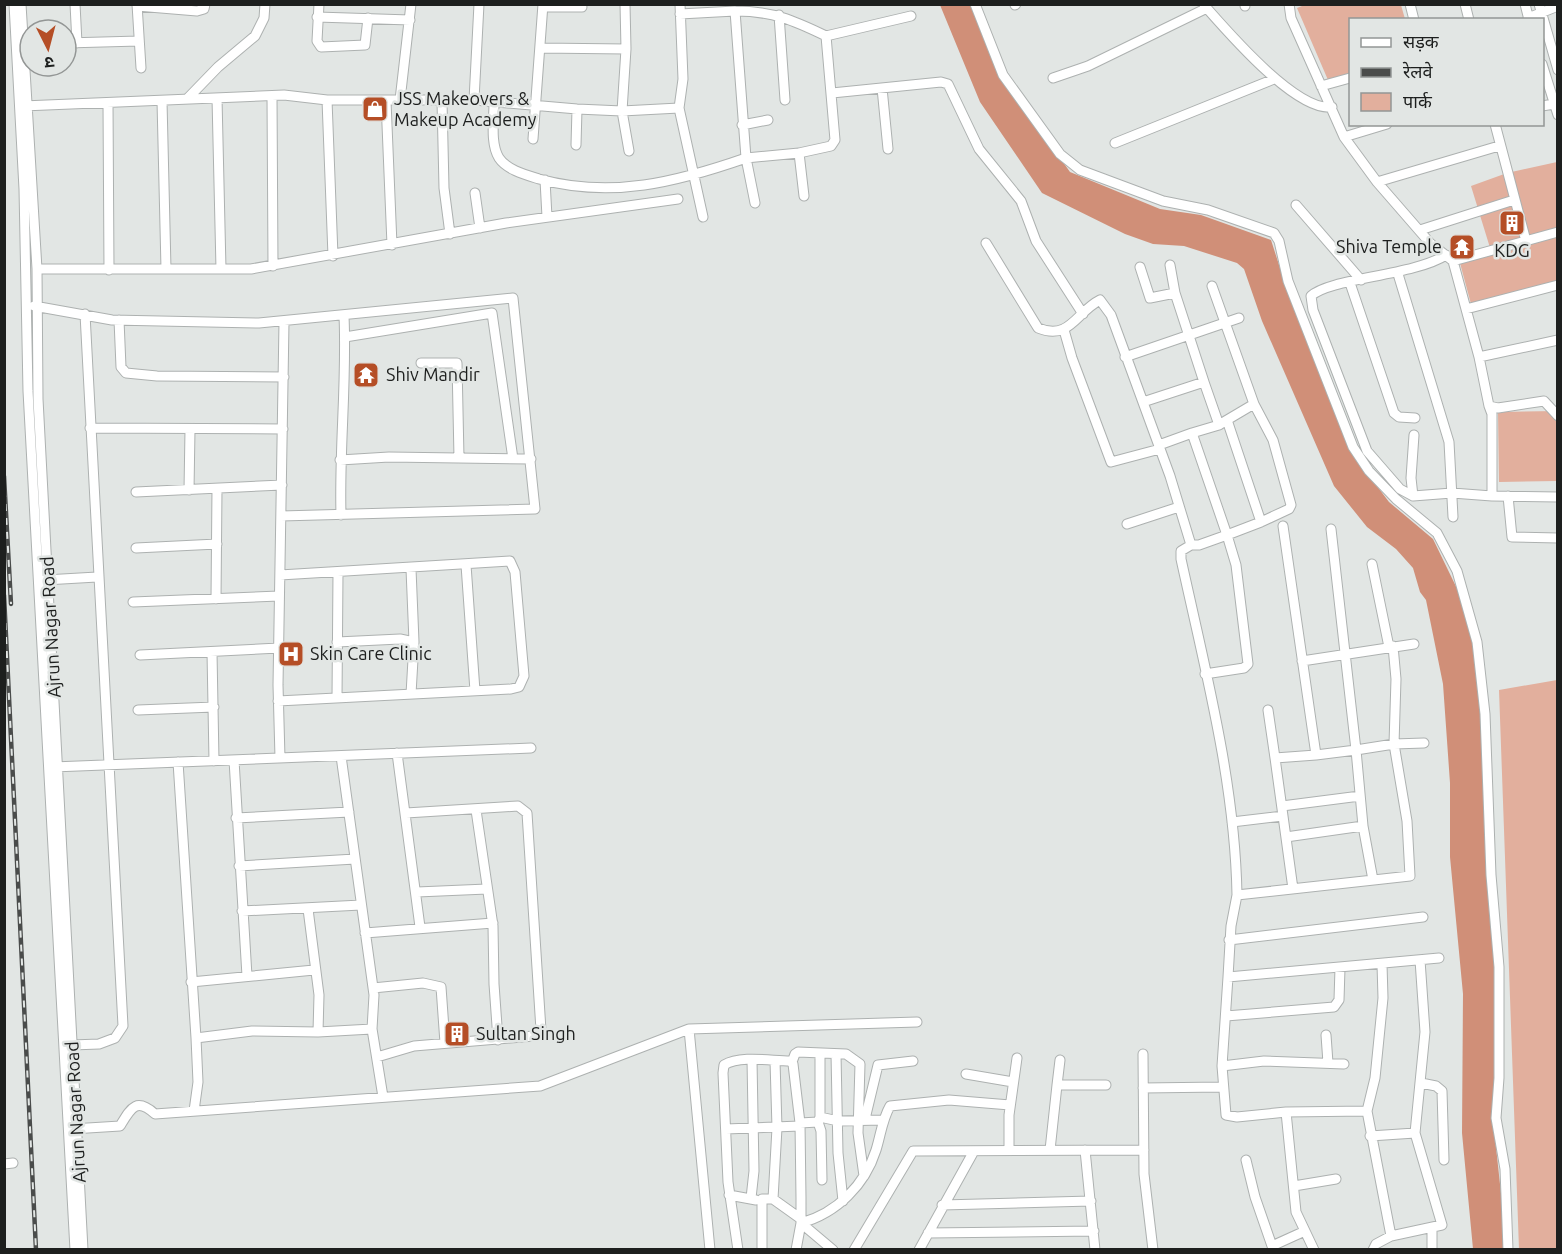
<svg xmlns="http://www.w3.org/2000/svg" width="1562" height="1254" viewBox="0 0 1562 1254" font-family="Ubuntu,'Noto Sans Devanagari',sans-serif">
<rect width="100%" height="100%" fill="#e2e6e4"/>
<path fill="#e2af9d" d="M1307 4 1401 5 1405 19 1350 20V74L1328 80 1297 8Z
M1557 162V285L1471 304 1460 263 1491 251 1471 186 1507 173Z
M1557 411V481L1499 482 1498 412Z
M1557 680V1249H1519L1499 690Z"/>
<path fill="#d08f78" d="M940 5H977L1009 86 1070 172 1160 209 1201 215 1271 240 1289 296 1355 457 1389 502 1433 539 1463 601 1479 674 1491 922 1497 999 1495 1138 1507 1249H1473L1462 1133 1463 994 1450 857V783L1443 684 1426 600 1420 592 1413 568 1396 549 1367 527 1334 486 1262 321 1244 269 1237 263 1184 246 1153 244 1125 234 1042 193 980 102Z"/>
<g fill="none" stroke-linecap="round" stroke-linejoin="round">
<g stroke="#adb1b0" stroke-width="11">
<path id="minor" d="M14 4 24 189 28 391 75 1250
M21 4 37 269 38 399 83 1250
M75 4 77 43
M137 4 141 68
M319 4 317 41 321 47 365 45 368 18
M625 4 626 49 622 111 629 151
M680 4 683 79 679 108 703 217
M975 4 1003 75 1060 154 1080 170 1163 201 1208 210 1274 233 1279 241 1288 281 1353 447 1369 471 1396 499 1437 533 1457 571 1477 642 1485 714 1491 875 1499 967V1078L1496 1118 1505 1169 1508 1250
M1245 4V6
M1289 4 1291 18 1344 137
M1410 4 1414 20
M1465 4 1469 20
M1525 4 1529 20
M1539 4 1558 70
M1015 5 1016 4
M1204 5C1227 31 1296 112 1332 107
M137 6 197 11 204 9 205 4
M543 7H582
M735 11C772 11 793 20 826 36L835 140 831 146 799 153
M680 14 735 11 746 158 799 153 804 196
M779 15 785 100
M317 17 410 20
M1528 18 1558 6
M826 36 911 16
M66 43 139 41
M540 48 626 49
M1542 64 1558 115
M1053 78 1088 66 1207 8
M1321 86 1350 78
M882 88 888 149
M832 93 941 82 948 84 979 149 1021 201 1036 241 1083 314
M272 96 273 266
M217 98 221 269
M187 99 218 67 255 36 264 18 265 4
M327 100 333 256
M400 100 411 4
M474 100 479 4
M162 101 166 269
M386 101 392 245
M442 101 444 188 450 234
M108 103 109 270
M494 103C494 120 490 143 499 158 507 170 526 175 539 179 612 199 677 182 746 158L755 203
M23 106 284 95 327 100H474L577 109 622 111 679 108
M1542 106 1554 104
M1387 124 1344 137 1377 182 1430 243 1453 261 1558 232
M1495 124 1526 241
M742 125 768 120
M533 139 543 4
M1115 143 1274 79
M576 145 577 109
M545 180 547 217
M1377 182 1499 146
M475 193 480 228
M1296 205 1361 280
M1420 230 1514 200
M986 243 1038 328C1070 341 1076 312 1100 300L1111 315 1170 476 1191 545 1181 551V559C1205 669 1235 782 1237 895
M1446 255C1413 276 1330 278 1311 296L1313 310 1367 451 1400 489 1413 496 1452 493 1492 496V414L1489 406
M1453 261 1466 309 1558 285
M1170 265 1175 293
M1140 267 1150 298 1175 293 1204 382 1143 402
M37 269H251L506 223 678 199
M1398 274 1449 442 1453 517
M1350 283 1394 413 1399 417 1415 418
M1212 286 1254 404
M34 306 112 320 259 323 513 298 535 509 281 516
M1466 309 1479 357
M119 320 121 367 126 373 157 376 284 377
M1064 330 1072 358 1111 462 1160 449
M345 337 492 313 513 459
M1558 340 1479 357 1489 406 1498 408 1544 401 1558 416
M1125 357 1239 318
M421 363H457L459 458
M1204 382 1219 425
M1227 420 1254 404 1273 440 1291 505 1289 509 1261 522
M90 428 283 429
M1192 433 1219 425 1227 420 1261 522 1227 535 1236 565 1248 664 1244 668 1205 674
M1159 445 1192 433 1227 535 1199 545H1191
M340 460 389 457 531 459
M189 490 190 430
M136 492 282 485
M1413 496 1411 478 1414 435
M1492 496 1558 497
M1508 496 1512 537 1558 538
M341 515C339 449 347 382 344 316
M1127 524 1179 507
M136 548 217 544
M1372 564 1389 647
M466 565 475 691
M45 580 97 577
M216 599 217 489
M133 602 279 596
M337 642 400 639 414 642 411 569
M212 652 214 761
M140 655 279 648
M1302 661 1414 644
M411 694 414 642
M337 698 338 573
M278 701 511 689 519 687 524 676 515 572 510 561 280 575
M138 710 214 707
M1268 710 1275 758
M397 753 420 927
M1316 755 1356 750 1331 529
M341 756 374 995 372 1029 383 1097
M280 758 278 685 284 322
M234 760 247 976
M178 762 196 1038 198 1082 194 1111
M53 767 531 748
M1282 806 1360 796
M476 810 493 926 494 984 498 1040
M1283 816 1293 889
M236 818 349 812
M1232 822 1283 816 1275 758 1316 755 1283 526
M1363 826 1356 750 1394 744 1396 679 1393 646
M1286 837 1363 826 1373 880
M239 866 355 859
M417 892 487 889
M308 909 319 995 318 1032
M242 911 361 905
M365 933 493 923
M1229 940 1423 917
M1228 977 1231 926 1237 895 1410 876 1407 821 1394 744 1424 743
M191 982 314 970
M373 988 423 983 441 987 445 1043
M1226 1016 1334 1007 1339 1000 1340 968
M1326 1035 1328 1063
M196 1038 252 1031 318 1032 372 1029
M72 1045 99 1044 115 1038 123 1026 85 314
M836 1054 838 1153 843 1201
M1143 1054 1144 1174 1153 1250
M377 1057 414 1046 534 1036 541 1030 527 813 518 806 406 813
M792 1062 795 1054 798 1052 846 1054 860 1064 858 1133 864 1176
M1222 1066 1264 1061 1344 1064
M966 1074 1013 1082
M1421 1083 1436 1086 1442 1091 1444 1160
M1057 1085 1060 1060
M1143 1088 1222 1087
M1367 1111 1286 1112 1237 1117 1226 1115 1222 1066 1228 977 1439 958
M1286 1112 1296 1212 1314 1250
M820 1117V1053
M865 1119 878 1065 913 1061
M818 1122 821 1131 822 1180
M800 1123 818 1122 820 1117 838 1121 882 1120
M72 1129 120 1126C131 1108 136 1097 155 1114L540 1086 689 1029
M726 1129 800 1126
M1370 1136 1415 1133
M1009 1150V1115L1017 1058
M1050 1150 1057 1085H1106
M1085 1150 1095 1250
M1246 1160 1255 1197 1272 1246 1305 1231
M4 1164 13 1163
M1294 1186 1336 1179
M729 1195 756 1200
M751 1198 754 1171 752 1060
M773 1199 777 1128 775 1061
M942 1205 1091 1201
M1432 1227V1250
M928 1233 1094 1231
M1391 1236 1442 1225 1415 1133 1425 1032 1420 960
M710 1250 689 1029 917 1022
M738 1250 728 1182 723 1073 724 1065C741 1055 771 1061 790 1061L793 1064 800 1123 801 1198V1223L796 1250
M762 1250V1199H773L801 1219
M833 1250 801 1223C837 1213 865 1185 876 1150 881 1134 882 1120 890 1106L949 1100 1010 1105
M854 1250 913 1151 1144 1150
M919 1250 974 1151
M1373 1250 1376 1244 1391 1236 1367 1111 1375 1078 1383 998 1382 964"/>
</g>
<use href="#minor" stroke="#fff" stroke-width="9"/>
<g stroke="#4a4c4b" stroke-width="4.5">
<path id="rail" d="M4 476 11 604
M4 595 36 1250"/>
</g>
<use href="#rail" stroke="#e2e6e4" stroke-width="2" stroke-dasharray="7" stroke-linecap="butt"/>
</g>
<defs>
<g id="shop-square" transform="scale(1.35)"><rect x="-9" y="-9" width="18" height="18" rx="4" fill="#b54e26" stroke="#e2e6e4"/><path d="M-5-2.5h2.3a2.7 3.5 0 0 1 5.4 0H5L5.5 6h-11ZM-1.5-2.5h3a1.5 2.3 0 0 0-3 0Z" fill="#fff"/></g>
<g id="building-square" transform="scale(1.35)"><rect x="-9" y="-9" width="18" height="18" rx="4" fill="#b54e26" stroke="#e2e6e4"/><path d="M-4-6H4V6H1V3H-1V6H-4ZM-2.5-4.3h1.7v1.8h-1.7ZM.8-4.3h1.7v1.8H.8ZM-2.5-1h1.7V.8h-1.7ZM.8-1h1.7V.8H.8Z" fill="#fff"/></g>
<g id="temple-square" transform="scale(1.35)"><rect x="-9" y="-9" width="18" height="18" rx="4" fill="#b54e26" stroke="#e2e6e4"/><path d="M0-6L5-2H3V0L6.5 2.5H4V6H1.5V3h-3V6H-4V2.5H-6.5L-3 0V-2H-5Z" fill="#fff"/></g>
<g id="hospital-square" transform="scale(1.35)"><rect x="-9" y="-9" width="18" height="18" rx="4" fill="#b54e26" stroke="#e2e6e4"/><path d="M-5-5h3v3.5h4V-5h3V5h-3V1.5h-4V5h-3Z" fill="#fff"/></g>
</defs>
<g fill-rule="evenodd">
<use href="#shop-square" x="375" y="109"/>
<use href="#building-square" x="1512" y="223"/>
<use href="#temple-square" x="1462" y="247"/>
<use href="#temple-square" x="366" y="375"/>
<use href="#hospital-square" x="291" y="654"/>
<use href="#building-square" x="457" y="1034"/>
</g>
<g text-anchor="middle" stroke-width="5" stroke-linejoin="round" paint-order="stroke">
<g font-size="18" fill="#1d1f1e" stroke="#e2e6e4" text-anchor="start">
<text x="394" y="105">JSS Makeovers &amp;<tspan x="394" dy="21">Makeup Academy</tspan></text>
<text x="1442" y="253" text-anchor="end">Shiva Temple</text>
<text x="1512" y="257" text-anchor="middle">KDG</text>
<text x="386" y="381">Shiv Mandir</text>
<text x="310" y="660">Skin Care Clinic</text>
<text x="476" y="1040">Sultan Singh</text>
</g>
<g font-size="18" fill="#1d1f1e" stroke="#e2e6e4">
<text transform="translate(51 627) rotate(-93)" y="6">Ajrun Nagar Road</text>
<text transform="translate(76 1112) rotate(-93)" y="6">Ajrun Nagar Road</text>
</g>
</g>
<rect width="1562" height="1254" fill="none" stroke="#1d1f1e" stroke-width="12"/>
<rect x="1349" y="18" width="195" height="108" fill="#e2e6e4" stroke="#939695" stroke-width="1.5"/>
<rect x="1361" y="38" width="30" height="9" fill="#ffffff" stroke="#939695" stroke-width="1.5"/>
<text x="1403" y="48" font-size="18" fill="#1d1f1e">सड़क</text>
<rect x="1361" y="68" width="30" height="9" fill="#4a4c4b" stroke="#939695" stroke-width="1.5"/>
<text x="1403" y="78" font-size="18" fill="#1d1f1e">रेलवे</text>
<rect x="1361" y="93" width="30" height="18" fill="#e2af9d" stroke="#939695" stroke-width="1.5"/>
<text x="1403" y="108" font-size="18" fill="#1d1f1e">पार्क</text>
<g transform="translate(48 48) rotate(174)"><circle r="28" fill="#e2e6e4" stroke="#939695" stroke-width="1.5"/>
<path d="M0-4.5L10 22L0 15L-10 22Z" fill="#b54e26"/>
<text y="-9" font-size="16" font-weight="bold" text-anchor="middle" fill="#1d1f1e">उ</text>
</g>
</svg>
